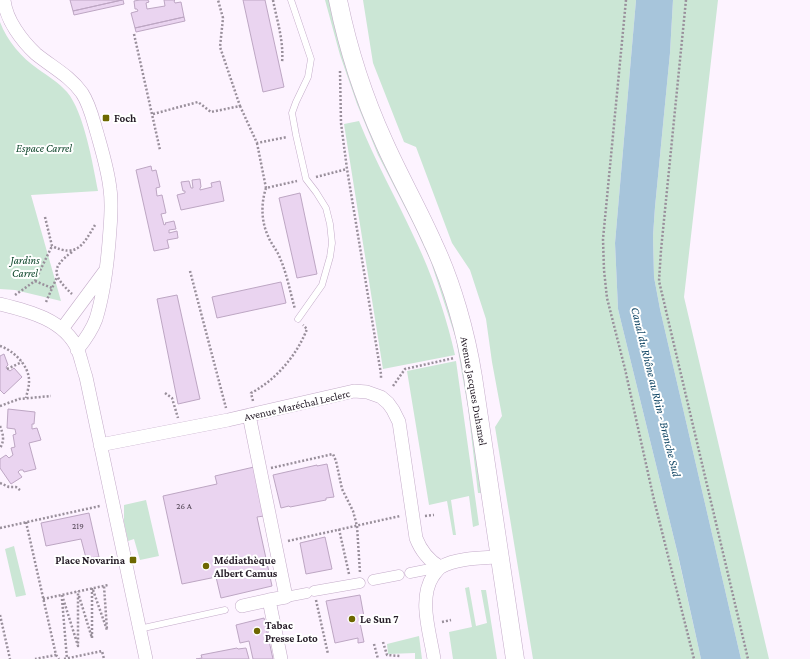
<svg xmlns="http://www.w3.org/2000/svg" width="810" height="659" viewBox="0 0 810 659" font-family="'Crimson Pro',serif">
<rect width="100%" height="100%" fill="#fdf3ff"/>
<path fill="#cbe6d5" d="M325 0H329L336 28 423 236 441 285 461 350 481 493H478L468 408 456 339 431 262 414 225 378 155 357 104 340 55Z
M363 0H636L615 243 618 309 676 547 701 659H533L495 427 502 416 492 362 486 319 470 270 452 243 416 147 404 142 373 63Z
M673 0H718L684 297 769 659H741L660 309 654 277 653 236 655 207 670 53Z
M0 22C7 41 22 58 38 69 48 76 59 83 67 92 84 112 93 165 98 191L31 195 61 301 15 290 0 289Z
M359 121C375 161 396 198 414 237 432 274 446 315 455 355L383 369 344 124Z
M456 361 479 525 473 527 469 496 451 500 456 535H453L447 501 429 505 407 371Z
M146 500 159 556 140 560 134 539 128 541 124 522V505Z
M14 546 26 595 16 597 5 549Z
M469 587 476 626 487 623 481 590H486L497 659H453L449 632 472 627 465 588Z
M419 636 422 659H415V653L388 654 387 644Z"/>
<path fill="#a7c5db" d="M636 0H673L670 53 655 207 653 236 654 277 660 309 741 659H701L678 555 618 309 615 243Z"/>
<path fill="#ead4f0" stroke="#bda6c3" d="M70 0H122L73 11Z
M122 0H123L124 4 74 15 73 11Z
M140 0H148L149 2 146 3 147 9 165 6 164 0H175L174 1 175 3 181 2 184 17 135 28 131 13 138 11 137 9H135L134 1Z
M243 0H265L284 87 263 92Z
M184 17 185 21 136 32 135 28Z
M151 166 152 171 156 170 160 187 156 188 157 196 162 195 166 213 161 214 164 225 166 224 165 223 174 221 176 229 169 230V233L177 231 178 238 167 240 169 248 154 251 136 170Z
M200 179 201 187 200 188V190L212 187 211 183 220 181 224 201 181 210 177 195 185 193V191H183L181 182 189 181 191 188H193L192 180Z
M300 193 317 274 297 278 279 198Z
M281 282 286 303 217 318 212 297Z
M177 295 200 399 178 404 157 299Z
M4 354 8 365 6 367 7 369 10 371 14 368 22 377 4 394 0 390V356Z
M8 409 35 412 34 424H32V429L37 428 41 440 29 443 36 469 24 472 23 470H20L18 472 22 477 11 484 0 468V459L6 455 9 458 13 455 11 448 15 447 13 435 16 434 15 429 7 428Z
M327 464 334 497 326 498V500L290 507 289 506 281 508 273 475 317 465V466Z
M254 467 264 516 257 517 272 586 221 598 216 577 182 584 163 496 217 484 215 476Z
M89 513 99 557 86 558 81 539 46 546 41 523Z
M325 537 332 569 306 574 300 543Z
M360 595 365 622 360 623 364 642 358 643V638L335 643 326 601Z
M264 618 273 659H253L249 641 240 643 236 625Z
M237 648 238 649 246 648 249 659H196L202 658 201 655Z"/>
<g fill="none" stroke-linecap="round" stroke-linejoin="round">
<g stroke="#c4acc9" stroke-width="7">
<path id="service" d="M291 0 311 59 308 77 296 102 292 113 296 135 306 179 316 192 326 208 330 224 332 243 330 257 322 285 298 319
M139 629 225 610"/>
</g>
<g stroke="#c4acc9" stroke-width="11">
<path id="pedestrian" d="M410 573 440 567
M373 580 399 575
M314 591 360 583
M286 597 307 593"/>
</g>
<g stroke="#c4acc9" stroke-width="14">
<path id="minor" d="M4 0C6 20 22 41 36 54 52 67 70 76 82 93 90 105 93 120 97 133 102 151 108 170 110 189 112 202 111 216 110 229 108 259 105 290 96 319 92 330 85 340 77 350
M0 304C29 311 65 320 78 350 81 359 83 368 86 377L146 659
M62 329 105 271
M249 415 286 597 269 600 281 659
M100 445 228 420 354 391 367 392 381 397 388 403 393 410 399 422 416 538C421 551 428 560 440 567
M242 606 269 600
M434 659C430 633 418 599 433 576 436 572 438 569 441 567 456 558 482 558 499 557"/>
</g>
<g stroke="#c4acc9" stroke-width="19">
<path id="secondary" d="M338 0C348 49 363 96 384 142 399 176 418 209 433 243 452 283 466 333 473 377L515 659"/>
</g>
<path stroke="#998f9b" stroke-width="2.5" stroke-dasharray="2 2" stroke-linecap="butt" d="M273 0C277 21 284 41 282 63
M626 0 603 239 604 270 607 298 625 369 654 500 694 659
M686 0 661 250 659 281 748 659
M134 34 160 150
M340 71 341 123 347 169 381 374V379
M240 106 257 143 287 137
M153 114 198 102 211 112 240 106 220 47 223 18 218 0
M257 143 266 188 297 181
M316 177 347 169
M266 188C261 203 261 221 268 236 271 244 277 250 280 258 287 274 290 292 295 309
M45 217 52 246C77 258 83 245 95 225
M72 252C50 268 53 276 72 294
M190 271 226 408
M35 281 52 288
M15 295 35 281 52 246
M46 302 57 277
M0 346C13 350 30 366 29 382 29 387 27 393 26 398
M7 369 22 362
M393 386 405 369 454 358
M165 393 172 398 178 418
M253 401 251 393C276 380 297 355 307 329L303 325
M0 406 19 399 51 396
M0 426C3 434 5 440 0 448
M271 468 333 454 336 461 342 489 353 511 357 526 360 573
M0 483 9 487H16L20 490
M425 516 434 515
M26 522 56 655 35 659
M0 528 100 506
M339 529 349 574
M288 541 400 516
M93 590 107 630 104 586
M62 595 78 646V591
M79 596 92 638V588
M43 599 108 585
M62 599 67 659
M316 600 328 654
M0 615 10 659
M442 622 451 620
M383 642 387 655 400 656
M374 644 378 659
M56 655 59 659
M64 659 102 651 104 659"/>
<use href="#service" stroke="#fff" stroke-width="6"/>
<use href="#pedestrian" stroke="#fff" stroke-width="10"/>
<use href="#minor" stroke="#fff" stroke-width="13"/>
<use href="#secondary" stroke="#fff" stroke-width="18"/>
</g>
<g fill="#6d6700" stroke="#fff" stroke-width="1.5">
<rect x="102" y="114" width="8" height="8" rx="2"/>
<rect x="129" y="556" width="8" height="8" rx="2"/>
<circle cx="206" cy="566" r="4"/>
<circle cx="352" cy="619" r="4"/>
<circle cx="257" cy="631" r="4"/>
</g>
<g text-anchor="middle" stroke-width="4" stroke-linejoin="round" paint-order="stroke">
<g font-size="9" fill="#564a59">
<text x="184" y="509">26 A</text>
<text x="78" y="529">219</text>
</g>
<g font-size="11" font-weight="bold" fill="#251c27" stroke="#fff" text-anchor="start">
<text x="114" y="122">Foch</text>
<text x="125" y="564" text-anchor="end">Place Novarina</text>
<text x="214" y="564">Médiathèque<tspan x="214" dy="13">Albert Camus</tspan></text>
<text x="360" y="623">Le Sun 7</text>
<text x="265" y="629">Tabac<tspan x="265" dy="13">Presse Loto</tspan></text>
</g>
<g font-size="11" font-style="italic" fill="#0e462b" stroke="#fff">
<text x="44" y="152">Espace Carrel</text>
<text x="25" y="264">Jardins<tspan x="25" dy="13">Carrel</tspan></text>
</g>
<g font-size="11" fill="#251c27" stroke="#fff">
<text transform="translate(474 391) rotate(80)" y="4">Avenue Jacques Duhamel</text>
<text transform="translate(297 405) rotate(-13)" y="4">Avenue Maréchal Leclerc</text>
</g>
<g font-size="12" font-style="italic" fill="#164a68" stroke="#fff">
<text transform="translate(656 392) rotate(76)" y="4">Canal du Rhône au Rhin - Branche Sud</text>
</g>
</g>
</svg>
